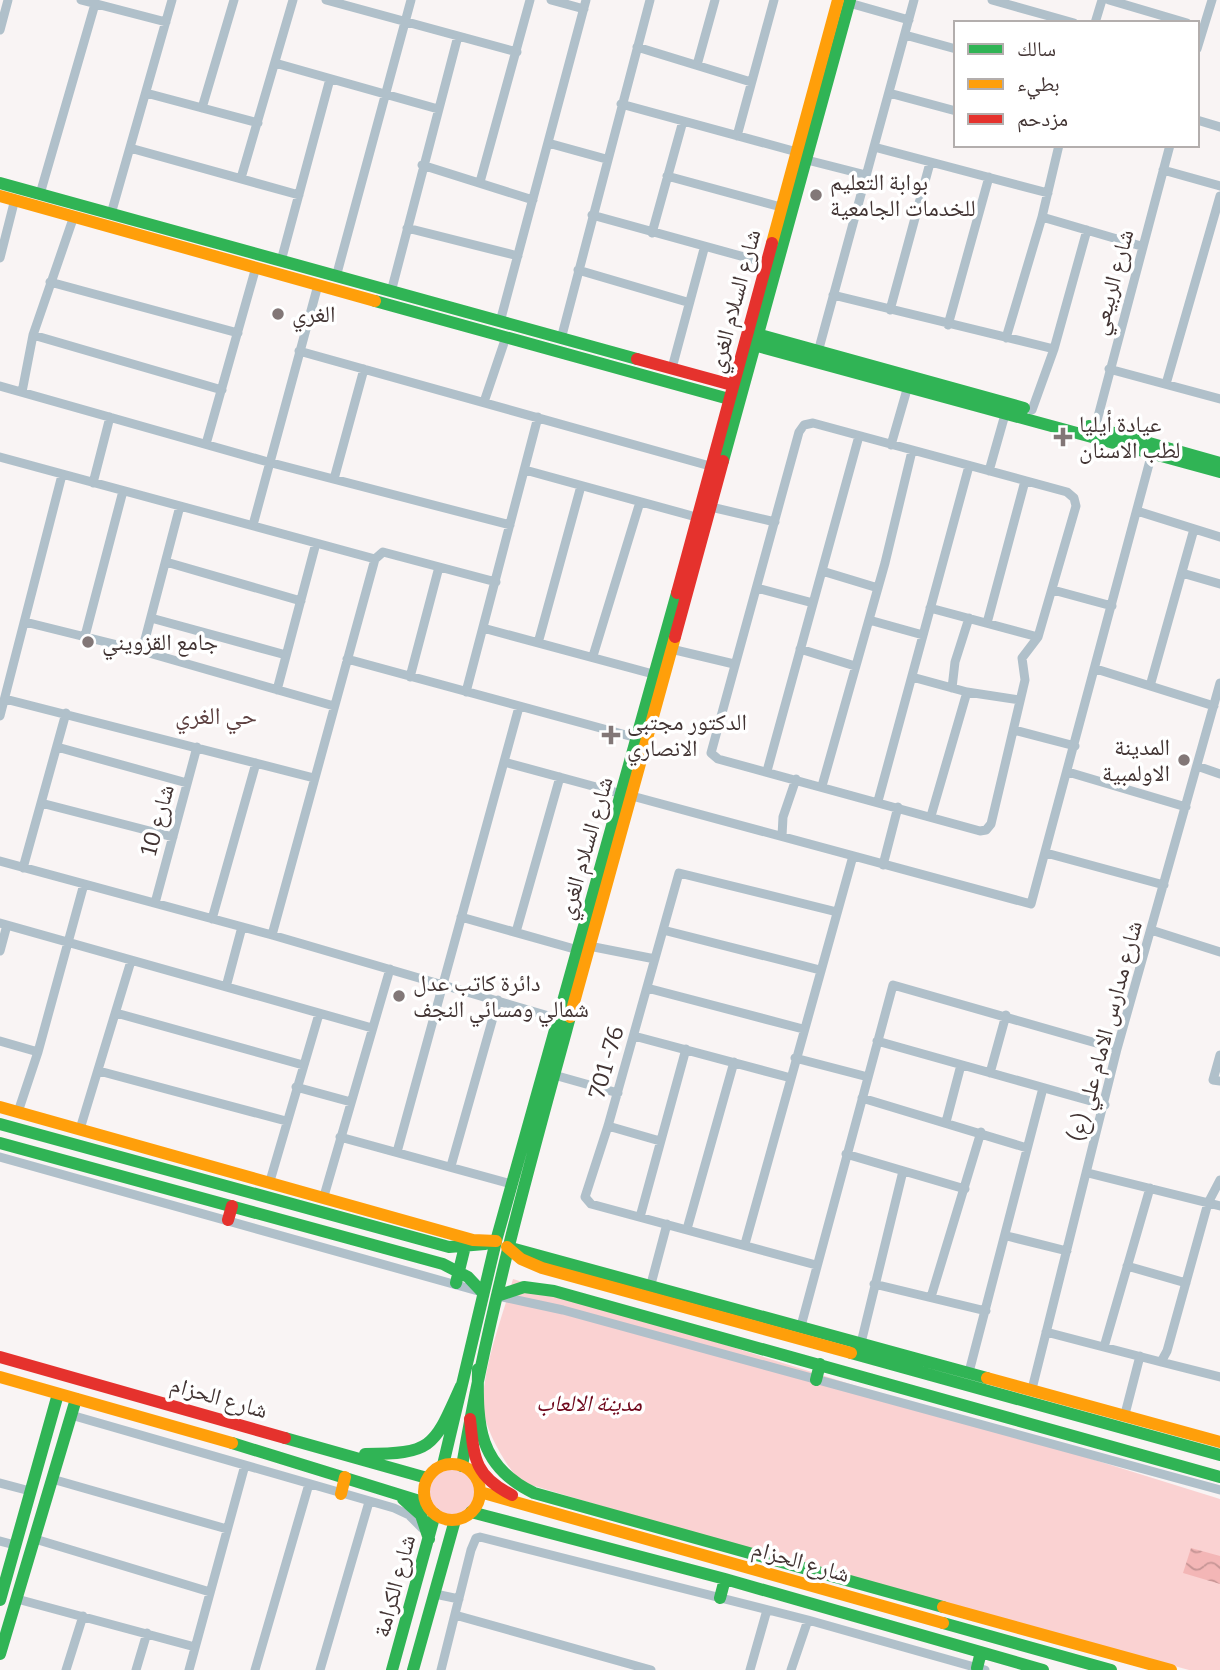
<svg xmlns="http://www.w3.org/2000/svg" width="1220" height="1670" viewBox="0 0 1220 1670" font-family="Bitter,'Noto Naskh Arabic',serif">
<defs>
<pattern id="water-waves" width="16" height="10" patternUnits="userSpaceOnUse" patternTransform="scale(1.75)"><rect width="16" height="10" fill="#f3b6b6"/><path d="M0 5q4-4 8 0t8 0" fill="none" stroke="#c69595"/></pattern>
</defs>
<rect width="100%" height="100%" fill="#f9f4f4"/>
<path fill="#fad2d2" d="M513 1279 1220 1499V1670H1189L705 1537 521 1482C505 1465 481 1424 483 1400 485 1360 502 1318 513 1279Z
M429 1492a23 23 0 1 1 46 0a23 23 0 1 1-46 0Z"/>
<path fill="url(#water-waves)" d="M1191 1548 1220 1556V1584L1183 1573Z"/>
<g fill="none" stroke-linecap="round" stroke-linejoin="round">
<path stroke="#b0c0ca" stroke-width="9" d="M81 0 166 22
M326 0 517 52
M551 0 584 9
M992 0 1074 23
M1109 0 1187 23
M849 3 909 20
M1095 23 1102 0
M0 30 8 0
M905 35 956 49
M637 47 751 82
M1197 49 1212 0
M275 63 438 109
M697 65 715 0
M146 93 258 123
M889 93 956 111
M621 104 797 152
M202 108 234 0
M1197 120 1220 127
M737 136 774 0
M548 143 606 159
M874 147 1048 193
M130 148 299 195
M807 160 866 175
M422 165 533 200
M1163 170 1220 186
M667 176 781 207
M241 178 293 0
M480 182 530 0
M40 194 95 4
M111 214 172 0
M592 215 766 263
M1042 217 1141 246
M407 228 518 256
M652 233 683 121
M0 258 15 199
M281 261 330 79
M578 270 687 302
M336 277 411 0
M50 282 238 333
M391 292 458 36
M833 295 1054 349
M890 310 930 163
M500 322 586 0
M948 325 989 177
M33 335 222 390
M1006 338 1042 217 1059 145
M561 339 650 0
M299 351 710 466
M818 352 914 0
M672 368 704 249
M1109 369 1220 399
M1166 384 1220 196
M0 386 268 462 510 525
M22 392 33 335 74 216
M484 402 506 337
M1032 410 1054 349 1087 230
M813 423 1067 492 1074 498 1076 506 1038 637 1022 658 1025 680 991 824 986 830 980 831 718 759 711 753 799 432 804 425Z
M1095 428 1170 145
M206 444 256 267
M891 445 908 386
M0 457 375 559 272 935
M525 470 696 517
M989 471 1006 411
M334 479 364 369
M93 483 110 417
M711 507 775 522
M1137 511 1220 537
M253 525 318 285
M375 559 383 552 496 582
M166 562 301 601
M822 571 878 588
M1182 573 1220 584
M757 588 813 603
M1053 590 1112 606
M930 608 1038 637
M151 618 286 655
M869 620 923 635
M25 622 142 651 334 706
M987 623 1025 481
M483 628 653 674
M85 636 123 491
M538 643 581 486
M671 649 734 664
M800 649 855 666
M142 651 180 506
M593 656 640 502
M347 659 637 738
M1096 669 1214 706
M410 677 439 567
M912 677 967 692 1020 700
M1150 686 1194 529
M952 688 955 662 969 618
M277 690 316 543
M466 692 538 417
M5 699 314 778
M0 716 62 475
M1014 730 1075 746
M57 747 187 783
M504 762 622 794
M1197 766 1220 774
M767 771 859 436
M1068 772 1186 807
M822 786 885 563 912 451
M632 796 1031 904 1152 453
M878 801 969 466
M41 803 173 837
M931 816 967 692
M782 836 783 817 796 779
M1046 853 1164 885
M0 861 272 935 559 1019
M883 865 898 807
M23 868 66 713
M155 903 197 747
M461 917 578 950
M212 919 256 763
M0 923 372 1028
M663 930 820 970
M1151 930 1220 952
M516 932 560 777
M589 946 655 959
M0 951 7 925
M226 987 242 927
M647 988 803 1029
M116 1013 303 1065
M634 1036 791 1078
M0 1041 38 1052
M877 1041 1105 1105
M1220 1055 1213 1080 1220 1081
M795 1058 868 1077
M99 1071 286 1121
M990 1073 1006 1015
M554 1075 618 1093
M296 1087 351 1102
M862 1098 1027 1148
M18 1112 38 1052 84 884
M946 1122 961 1065
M608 1126 660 1141
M80 1129 131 961
M340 1137 511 1184
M397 1152 519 707
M846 1154 965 1189
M0 1157 478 1291
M451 1166 498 1000
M1088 1173 1220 1206
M270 1181 319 1014
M324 1196 390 969
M640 1217 686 1049
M687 1229 734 1062
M1007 1236 1067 1251
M745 1244 853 856
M816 1265 591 1204 585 1197 608 1126 679 873 837 912
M1127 1266 1186 1283
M651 1284 667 1224
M874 1284 986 1311
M498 1296 563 1310 1220 1490
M931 1297 981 1132
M801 1326 893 985 1117 1049
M1046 1332 1161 1362 1167 1351 1208 1203 1220 1180
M861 1343 903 1171
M1104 1347 1150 1188
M1161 1362 1220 1377
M969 1372 1043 1088
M1032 1389 1117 1049 1220 683
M1125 1414 1140 1356
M71 1415 394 1508 409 1515 422 1528
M52 1479 227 1529
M0 1483 30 1491
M35 1539 210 1592
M0 1541 15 1545
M435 1594 459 1599
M17 1599 195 1647
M455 1615 651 1670
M66 1670 83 1616
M136 1670 147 1633
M189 1670 245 1465
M255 1670 309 1484
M320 1670 369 1502
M441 1670 471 1550 476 1538 480 1537 808 1620 985 1670
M750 1670 767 1610
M791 1670 808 1620"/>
<path stroke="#30b455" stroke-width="12" d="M0 183 637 359
M375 301 729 399
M757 334 1024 408
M754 345 1220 472
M1089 426 1220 463
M723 461 850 0
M0 1124 449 1247 485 1244
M0 1143 443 1264 468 1277 483 1293
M511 1248 987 1378
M456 1283 466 1242
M497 1296 524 1287 554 1291 1220 1477
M851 1353 1220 1455
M478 1369C477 1426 478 1466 534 1493L943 1607
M816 1380 820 1364
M285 1438 427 1478
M232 1443 426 1503
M365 1454C434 1454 434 1446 461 1386
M443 1465 496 1241 677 593
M462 1466C488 1313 529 1166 570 1017
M403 1499 421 1515 429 1539
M471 1512 725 1579 1043 1670
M720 1598 725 1579
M0 1600 58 1394
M943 1623 1111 1670
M0 1654 76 1399
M977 1668 981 1652
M392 1670 435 1514
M413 1670 455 1520"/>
<path stroke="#ff9f0a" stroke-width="12" d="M0 196 375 301
M772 243 838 0
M570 1017 675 637
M0 1107 473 1240 496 1241
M507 1247 521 1259 542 1268 851 1353
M0 1377 232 1443
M987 1378 1220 1442
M424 1492a28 28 0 1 1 56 0a28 28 0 1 1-56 0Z
M480 1492 943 1623
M341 1494 345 1477
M943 1607 1171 1670"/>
<path stroke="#e5322d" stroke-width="12" d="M637 359 732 385
M677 593 772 243
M675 637 723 461
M228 1220 232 1206
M0 1357 285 1438
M470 1419C474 1458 474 1476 512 1495"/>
</g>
<g fill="#827777" stroke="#fff" stroke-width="2.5">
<circle cx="816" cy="195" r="7"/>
<circle cx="278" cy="314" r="7"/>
<path d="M1059.5 426.5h7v7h7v7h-7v7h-7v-7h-7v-7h7z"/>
<circle cx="88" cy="642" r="7"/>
<path d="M607.5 724.5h7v7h7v7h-7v7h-7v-7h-7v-7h7z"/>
<circle cx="1184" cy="760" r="7"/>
<circle cx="399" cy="996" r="7"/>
</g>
<g text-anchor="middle" stroke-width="7" stroke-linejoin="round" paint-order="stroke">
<g font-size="23" fill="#423433" stroke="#fff" text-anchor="start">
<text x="830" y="190">بوابة التعليم<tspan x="830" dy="26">للخدمات الجامعية</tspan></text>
<text x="292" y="322">الغري</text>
<text x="1079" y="432">عيادة أيليا<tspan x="1079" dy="26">لطب الاسنان</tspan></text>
<text x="102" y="650">جامع القزويني</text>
<text x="627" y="730">الدكتور مجتبى<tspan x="627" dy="26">الانصاري</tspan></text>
<text x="1170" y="755" text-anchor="end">المدينة<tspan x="1170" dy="26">الاولمبية</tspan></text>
<text x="413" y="991">دائرة كاتب عدل<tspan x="413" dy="26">شمالي ومسائي النجف</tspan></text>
</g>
<g font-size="23" fill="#423433" stroke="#fff">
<text transform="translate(1112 282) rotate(-75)" y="8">شارع الربيعي</text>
<text transform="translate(734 301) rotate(-75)" y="8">شارع السلام الغري</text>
<text transform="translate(157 820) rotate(-75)" y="8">شارع 10</text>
<text transform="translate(585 848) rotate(-74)" y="8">شارع السلام الغري</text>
<text transform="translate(1105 1031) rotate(-75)" y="8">شارع مدارس الامام علي (ع)</text>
<text transform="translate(606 1062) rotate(-74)" y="8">701 -76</text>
<text transform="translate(219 1397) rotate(16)" y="8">شارع الحزام</text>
<text transform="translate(801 1561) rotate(16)" y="8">شارع الحزام</text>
<text transform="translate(394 1586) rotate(-75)" y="8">شارع الكرامة</text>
</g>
<g font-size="23" font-style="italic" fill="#6e071b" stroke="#fff">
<text x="589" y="1411">مدينة الالعاب</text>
</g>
<g font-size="24" fill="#5d4040" stroke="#fff">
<text x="216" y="724">حي الغري</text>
</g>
</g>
<rect x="954" y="21" width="245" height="126" fill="#ffffff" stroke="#b3aead" stroke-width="2"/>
<rect x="968" y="44" width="35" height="10" fill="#30b455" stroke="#b3aead" stroke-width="2"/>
<text x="1017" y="56" font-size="21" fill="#423433">سالك</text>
<rect x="968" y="79" width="35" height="10" fill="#ff9f0a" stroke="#b3aead" stroke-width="2"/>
<text x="1017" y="91" font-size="21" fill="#423433">بطيء</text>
<rect x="968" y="114" width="35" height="10" fill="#e5322d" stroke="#b3aead" stroke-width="2"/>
<text x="1017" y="126" font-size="21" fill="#423433">مزدحم</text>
</svg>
